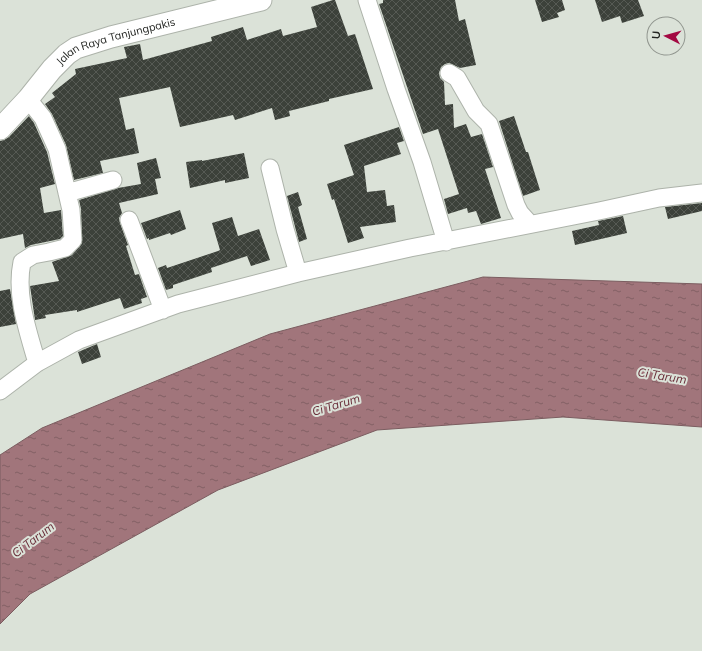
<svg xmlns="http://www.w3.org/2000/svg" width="702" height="651" viewBox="0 0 702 651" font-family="Mulish,sans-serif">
<defs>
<pattern id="water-ripples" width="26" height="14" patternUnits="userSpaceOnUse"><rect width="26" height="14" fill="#a1757b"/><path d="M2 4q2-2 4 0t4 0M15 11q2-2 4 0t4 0" fill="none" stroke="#836064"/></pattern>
<pattern id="building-cross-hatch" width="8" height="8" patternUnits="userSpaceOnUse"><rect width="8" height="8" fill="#3c413a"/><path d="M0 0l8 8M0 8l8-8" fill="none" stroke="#565a54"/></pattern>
</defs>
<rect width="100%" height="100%" fill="#dbe2d8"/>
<path fill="url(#water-ripples)" stroke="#7b5d60" d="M483 277 702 284V427L563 417 377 430 218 490 30 594 0 624V455L42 428 270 334Z"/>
<path fill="url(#building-cross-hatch)" d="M333 0H335L348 36 355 34 373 89 329 99V101L289 111 290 116 275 120 272 108 235 120 233 115 180 127 170 87 119 98 126 130 134 128 139 153 100 161 103 173 74 180 66 145 52 114 45 104 55 97 52 93 76 74 75 69 127 58 124 47 140 44 143 60 212 41 211 37 243 27 247 40 281 29 283 36 317 27 311 7Z
M383 0H455L459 21 465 19 476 65 460 68 449 63 445 64 441 67 439 73 440 78 444 82 445 105 453 104 454 128 466 124 471 137 482 134 493 167 485 169 501 218 481 224 476 211 468 213 467 208 448 214 444 199 459 194 438 129 423 134 379 4 383 3Z
M535 0H562L565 10 557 13 559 17 542 22Z
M595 0H638L644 16 622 23 620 16 602 22Z
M29 116 34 123 47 152 55 184 40 188 44 213 61 210 63 236 60 239 31 245 25 248 23 234 0 239V141L4 140 9 137Z
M514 116 526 152H528L540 190 523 196 499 121Z
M399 127 404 141 397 143 401 154 364 166 367 192 385 190 387 206 394 205 396 222 360 227 364 238 348 243 334 199 332 200 327 184 354 175 344 145Z
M244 153 249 178 225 183V180L190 188 186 162 202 160V161Z
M156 158 161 178 155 179 158 194 119 203 122 213 119 218 120 223 128 245 126 246 135 275 139 274 147 297 141 299 142 303 124 309 120 298 77 312V310L45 315 46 318 35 320 30 286 59 281 52 262 72 255 82 243 81 209 79 200 118 188 141 184 137 163Z
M298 192 302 205 298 207 307 239 299 242 287 196Z
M702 203V211L668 219 665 207Z
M180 210 186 229 171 235 170 233 149 240V238L147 239 141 223Z
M623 216 627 233 575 245 572 231 599 225 598 221Z
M232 217 238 236 259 229 270 260 251 266 247 256 211 268 212 272 173 285V288L166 290 158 268 166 265 167 268 218 251 220 250 212 223Z
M10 289 16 324 0 327V291Z
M97 344 101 357 82 364 78 352Z"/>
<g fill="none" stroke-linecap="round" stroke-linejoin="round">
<g stroke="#adb3aa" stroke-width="19">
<path id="minor" d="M367 0 396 89 422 162 446 242
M449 73 457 78 476 111 489 124 516 205 520 213 530 224
M28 99 43 118 57 149 71 210 73 240 65 248 49 252 33 255 22 262C15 296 28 331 37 363
M270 168 285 229 298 273
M67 193 113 180
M129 220 163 310
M0 391 37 363 79 340 178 304 298 273 410 248 599 211 659 198 702 193"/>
</g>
<g stroke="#adb3aa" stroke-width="23">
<g id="tertiary">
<path id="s1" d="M0 129 28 99 52 69 67 54 76 48 111 37 261 0"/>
</g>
</g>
<use href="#minor" stroke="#fff" stroke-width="17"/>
<use href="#tertiary" stroke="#fff" stroke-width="21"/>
</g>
<g text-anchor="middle" stroke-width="4" stroke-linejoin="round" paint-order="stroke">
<g font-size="11" fill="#232522" stroke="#dbe2d8">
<text dy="4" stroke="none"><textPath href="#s1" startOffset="151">Jalan Raya Tanjungpakis</textPath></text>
</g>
<g font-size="12" font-style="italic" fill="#692d39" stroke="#dbe2d8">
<text transform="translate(662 376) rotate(9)" y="4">Ci Tarum</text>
<text transform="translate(336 405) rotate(-17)" y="4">Ci Tarum</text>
<text transform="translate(33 540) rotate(-37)" y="4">Ci Tarum</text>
</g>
</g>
<g transform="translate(666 36) rotate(276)"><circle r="19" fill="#dbe2d8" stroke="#91968f"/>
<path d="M0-3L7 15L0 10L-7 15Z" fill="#a30942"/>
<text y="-6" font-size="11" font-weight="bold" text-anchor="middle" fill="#232522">U</text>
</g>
</svg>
